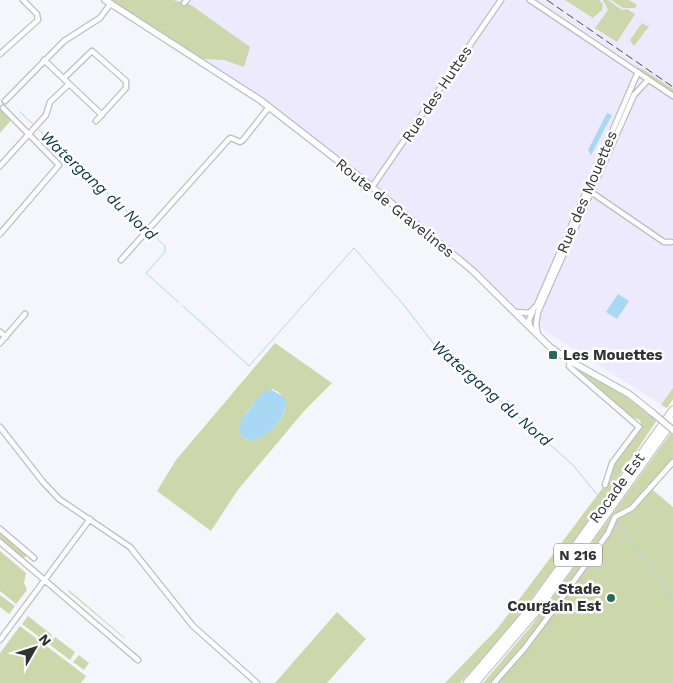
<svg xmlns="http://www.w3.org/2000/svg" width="673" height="683" viewBox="0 0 673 683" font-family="'Work Sans',sans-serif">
<rect width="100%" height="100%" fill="#f5f6fb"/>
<path fill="#eceafc" d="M117 0H673V397L665 407 545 331 351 166 268 102Z"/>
<path fill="#ccd8ac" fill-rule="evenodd" d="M110 0H173L191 5 250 47 244 67 224 60 203 59Z
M565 0H599L603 4 602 10 593 18Z
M603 0H608L622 10 627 9 635 14 617 42 595 28 608 10Z
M611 0H629L637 5 635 8H623Z
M642 23 647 26 650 25 634 46 630 40Z
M632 65 644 70 673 89V93Z
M0 108 12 119 0 133Z
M275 343 332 383 305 410 237 491 211 531 157 491 176 460ZM272 389C306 402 266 445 245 439L240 433C238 416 258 397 272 389Z
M573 367 617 390 657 420 594 514 503 637 460 683H445L497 629 610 478 614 465 642 428 640 420 629 416Z
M673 388V399L667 408 661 405Z
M673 430V458L648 486 673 507V683H483L532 625Z
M0 532 27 555 26 557H22L0 538Z
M0 551 26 573 24 583 27 590 16 604 0 591Z
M69 590 125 638V639L68 591Z
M0 595 15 606 9 614 0 607Z
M337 612 366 639 327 683H275Z
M28 616 52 635 46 642 22 624Z
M20 626 86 676 81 683H0V653Z
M55 637 75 652 70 660 50 645Z
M79 655 89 663 84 670 73 662Z"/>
<path fill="#a8d8f4" d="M607 113 612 115 591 155 588 150Z
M618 294 629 301 617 319 606 312Z
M270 389 284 397C292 415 263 445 245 439L240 433V424L243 417 261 394Z"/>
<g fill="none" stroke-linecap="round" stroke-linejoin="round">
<path stroke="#a8d8f4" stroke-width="1" d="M20 112 34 125
M37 128 146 229
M149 231 165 246V252L146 273 178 302
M183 306 249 366 354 248 403 304 440 352 488 390 573 465 599 497
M616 521 660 579 673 604"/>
<g stroke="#bcbec2" stroke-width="7">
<path id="minor" d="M530 0 673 96
M184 3 187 0
M0 54 38 20 37 14 23 0
M44 60 102 115
M64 78 92 51 126 81V88L96 121
M5 101 64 41 100 18 111 3
M0 166 46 115 50 102 69 84
M372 187 501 0
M591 192 664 242H671
M0 234 59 165 3 108
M121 260 229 139 231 138 240 142 243 140 269 107
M516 312 529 313 537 305 638 72
M530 327 529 320 533 311
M0 332 6 337
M538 334 536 325 538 312 634 95 648 80
M0 343 25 314
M570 361 569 366 572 369 639 427 612 463 605 485
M0 427 43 482 59 499 130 547 193 626 257 683
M0 529 34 558
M0 542 138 660
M0 640 90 519
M494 683 524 649 557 605 608 533 615 517 632 508 673 462"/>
</g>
<g stroke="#bcbec2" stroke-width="8">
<path id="major" d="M105 0 260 100 372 187 473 271 550 347 570 361 629 394 654 414"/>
</g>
<g stroke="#bcbec2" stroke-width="9">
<path id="highway" d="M467 683 530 609 673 410
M475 683 540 607 673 421"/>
</g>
<use href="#minor" stroke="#fff" stroke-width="4.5"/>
<use href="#major" stroke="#fff" stroke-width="5.5"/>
<use href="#highway" stroke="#fff" stroke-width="7"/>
<path stroke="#4a4b4d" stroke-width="1" stroke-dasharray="8 4" stroke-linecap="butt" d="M547 0 673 87"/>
<g stroke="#bcbec2" stroke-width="8" stroke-linecap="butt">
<path id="major-bridge" d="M654 414 673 430"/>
</g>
<use href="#major-bridge" stroke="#fff" stroke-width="5.5"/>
</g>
<g fill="#276a5b" stroke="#fff" stroke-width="2">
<rect x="548" y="350" width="10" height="10" rx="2.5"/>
<circle cx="611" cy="598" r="5"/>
</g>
<g text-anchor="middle" stroke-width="5" stroke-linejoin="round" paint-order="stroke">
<rect fill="#fff" stroke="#6f7070" stroke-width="1" x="554" y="543.5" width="48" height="23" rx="4"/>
<g font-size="14" font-weight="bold" fill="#313233">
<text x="578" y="560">N 216</text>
</g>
<g font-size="15" fill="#313233" stroke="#fff">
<text transform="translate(437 94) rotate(-56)" y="5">Rue des Huttes</text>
<text transform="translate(587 192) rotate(-67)" y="5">Rue des Mouettes</text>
<text transform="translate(395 208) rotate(39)" y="5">Route de Gravelines</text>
<text transform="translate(617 488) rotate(-54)" y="5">Rocade Est</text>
</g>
<g font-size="15" font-weight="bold" fill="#313233" stroke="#fff" text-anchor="start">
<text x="563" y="360">Les Mouettes</text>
<text x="601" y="594" text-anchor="end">Stade<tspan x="601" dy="17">Courgain Est</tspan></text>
</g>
<g font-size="16" font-style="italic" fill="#0a3447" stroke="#fff">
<text transform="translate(99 185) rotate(43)" y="6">Watergang du Nord</text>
<text transform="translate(492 393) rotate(41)" y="6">Watergang du Nord</text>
</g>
</g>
<g transform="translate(35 648) rotate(51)" stroke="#ffffff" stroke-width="4" paint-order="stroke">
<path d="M0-4L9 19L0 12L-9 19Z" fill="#313233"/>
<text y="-8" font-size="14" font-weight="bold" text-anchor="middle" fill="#313233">N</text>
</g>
</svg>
